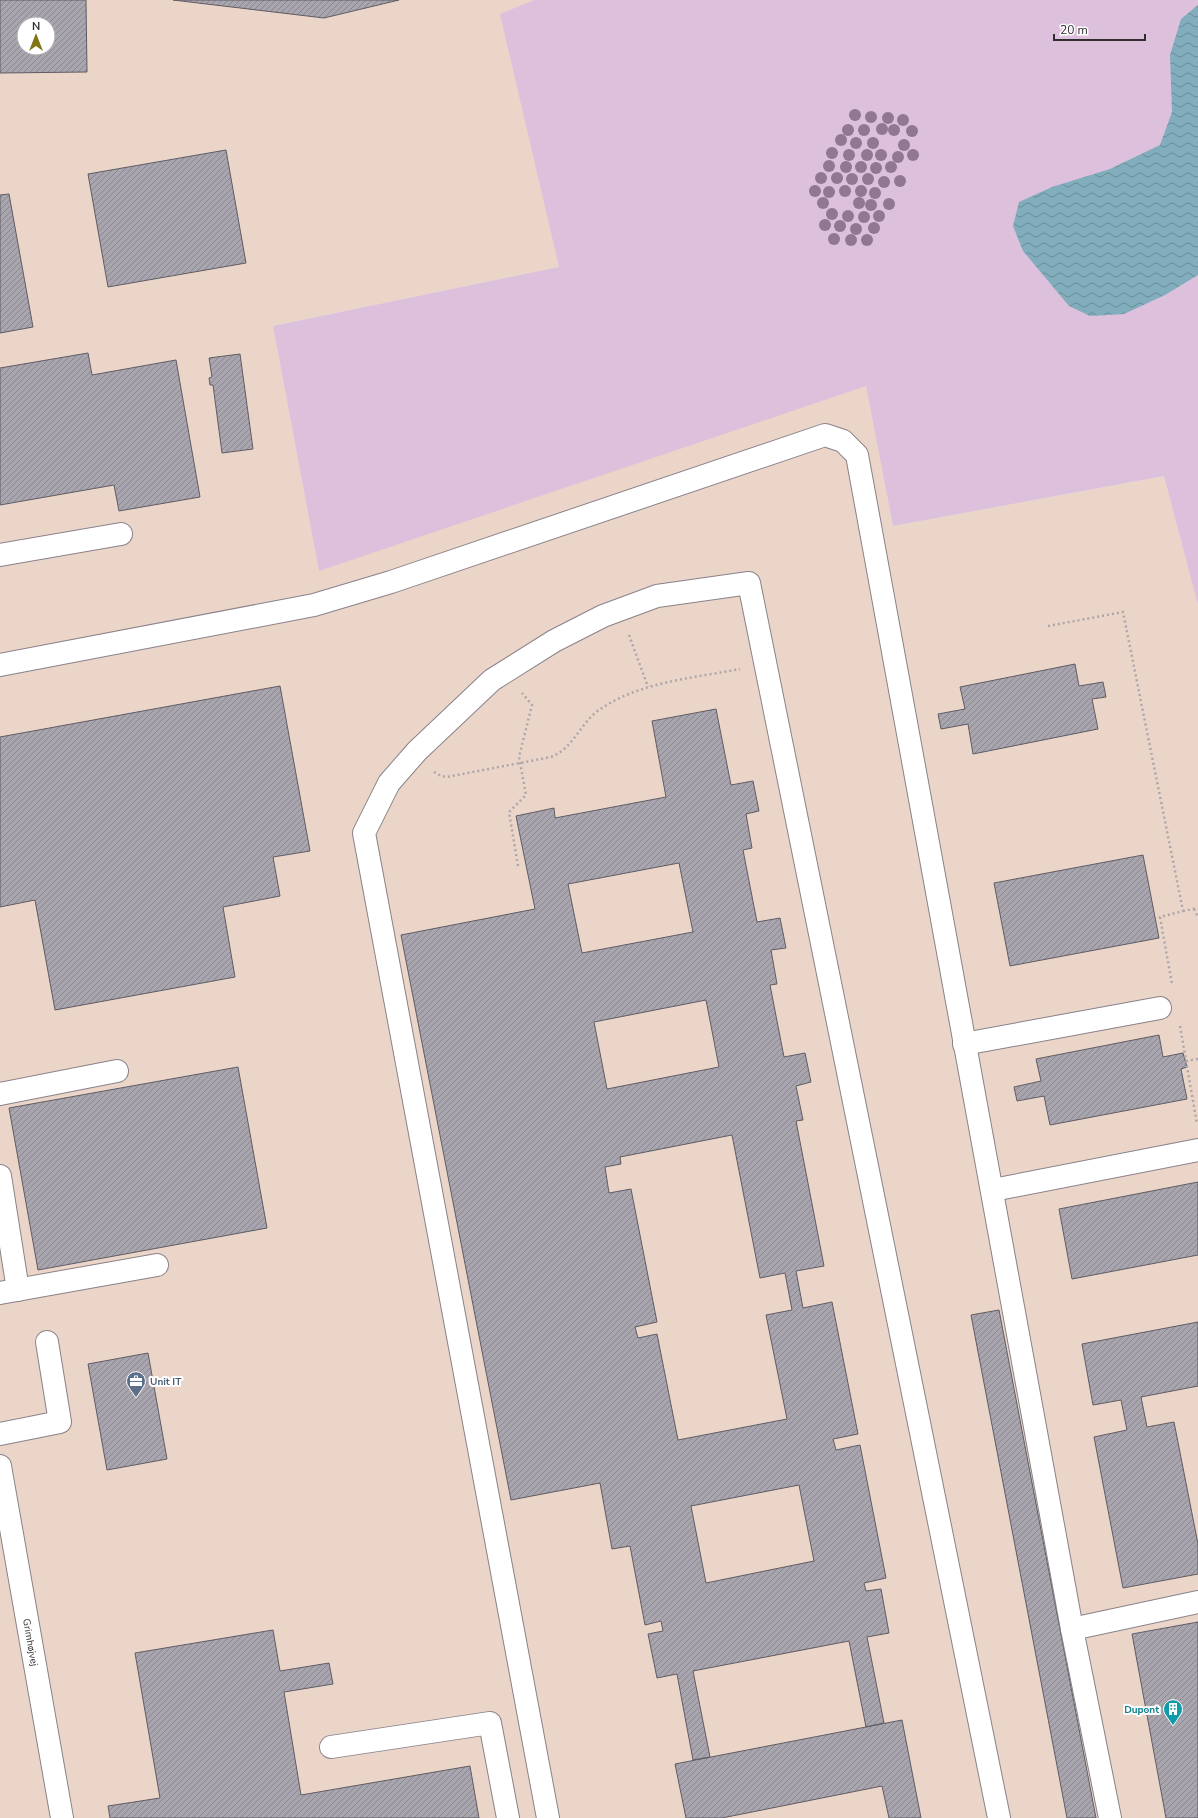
<svg xmlns="http://www.w3.org/2000/svg" width="1198" height="1818" viewBox="0 0 1198 1818" font-family="'Nunito Sans',sans-serif">
<defs>
<pattern id="water-waves" width="16" height="10" patternUnits="userSpaceOnUse"><rect width="16" height="10" fill="#81adbd"/><path d="M0 5q4-4 8 0t8 0" fill="none" stroke="#6a8d9a"/></pattern>
<pattern id="building-hatch" width="6" height="6" patternUnits="userSpaceOnUse"><rect width="6" height="6" fill="#a9a5ae"/><path d="M-1 1l2-2M0 6l6-6M5 7l2-2" fill="none" stroke="#8a878e"/></pattern>
</defs>
<rect width="100%" height="100%" fill="#e9e1e8"/>
<path fill="#ebd5c9" fill-rule="evenodd" d="M0 0H534L501 14 559 267 273 326 319 570 866 385 893 526 1164 476 1198 605V1818H0ZM24 24H48V48H24Z"/>
<path fill="#ddc0db" d="M534 0H1198V605L1164 476 893 526 866 386 319 571 273 326 559 267 500 14Z"/>
<path fill="url(#water-waves)" d="M1198 5V275L1165 295 1124 314 1090 316 1069 306 1023 251 1013 226 1019 202 1052 187 1110 169 1160 145 1172 112 1170 55 1181 19Z"/>
<path fill="url(#building-hatch)" stroke="#5f5c64" fill-rule="evenodd" d="M0 0H86L87 72 0 73ZM24 24H48V48H24Z
M173 0H399L324 18Z
M226 150 246 263 108 287 88 174Z
M9 194 33 327 0 333V195Z
M88 353 92 375 176 360 200 497 119 511 114 485 0 505V368Z
M240 354 253 449 222 453 213 385H210L209 378 212 377 209 358Z
M1075 664 1079 686 1103 682 1106 697 1092 699 1098 729 973 754 968 724 941 729 938 714 965 709 960 687Z
M280 686 310 851 273 857 280 896 223 907 235 977 55 1010 35 900 0 907V737Z
M716 709 731 785 753 781 759 811 746 814 752 848 743 850 757 922 780 918 786 948 771 950 777 984 770 985 784 1057 805 1053 811 1082 796 1086 803 1120 796 1121 824 1266 796 1271 803 1308 832 1302 858 1434 833 1439 836 1450 860 1445 886 1578 864 1583 866 1591 881 1589 889 1633 867 1637 884 1723 866 1727 849 1641 693 1671 710 1757 693 1760 677 1674 657 1678 648 1634 663 1631 661 1621 645 1625 630 1546 612 1549 600 1483 511 1500 401 935 535 909 516 816 554 808 555 818 666 797 652 721ZM679 863 693 932 582 953 568 884ZM706 1000 719 1067 607 1089 594 1022ZM732 1135 760 1278 785 1273 792 1310 766 1315 787 1419 678 1440 657 1334 638 1338 635 1327 657 1322 631 1189 609 1193 605 1167 621 1164 620 1157ZM799 1485 814 1561 706 1583 691 1506Z
M1143 855 1159 938 1010 966 994 883Z
M1159 1035 1163 1057 1183 1053 1187 1067 1181 1069 1187 1099 1050 1125 1044 1096 1017 1101 1014 1087 1041 1081 1036 1059Z
M238 1067 267 1228 38 1270 9 1108Z
M1198 1182V1255L1072 1279 1059 1209Z
M999 1310 1096 1818H1067L971 1315Z
M1198 1322V1386L1141 1397 1147 1427 1174 1422 1198 1544V1574L1123 1588 1094 1437 1127 1430 1121 1400 1093 1405 1082 1344Z
M148 1353 167 1459 107 1470 88 1364Z
M1198 1622V1818H1166L1132 1634Z
M273 1630 280 1671 329 1663 333 1684 284 1692 301 1795 470 1766 479 1818H110L108 1806 160 1798 135 1653Z
M902 1720 921 1818H889L882 1786 722 1818H686L675 1764Z"/>
<g fill="none" stroke-linecap="round" stroke-linejoin="round">
<g stroke="#898289" stroke-width="24">
<g id="minor">
<path d="M0 555 121 534"/>
<path d="M0 665 314 605 391 582 825 435 843 441 857 455 1072 1629 1110 1818"/>
<path d="M964 1044 1160 1008"/>
<path d="M0 1094 117 1071"/>
<path d="M0 1176 18 1290"/>
<path d="M993 1190 1198 1150"/>
<path d="M0 1293 157 1265"/>
<path d="M0 1434 60 1422 47 1342"/>
<path id="s1" d="M0 1466 62 1818"/>
<path d="M1072 1629 1198 1602"/>
<path d="M331 1747 490 1723 508 1818"/>
<path d="M548 1818 364 833 389 783 417 751 492 680 554 641 603 616 657 596 749 583 999 1818"/>
</g>
</g>
<path stroke="#aca6ab" stroke-width="2.5" stroke-dasharray="2 3" stroke-linecap="butt" d="M1048 626 1123 612 1183 911 1160 917 1172 984
M629 635 648 687
M434 772 441 776 447 777 551 757C574 748 580 723 599 710 639 682 693 678 740 669
M518 866 509 812 526 795 519 757 532 705 522 693
M1194 909 1198 917
M1183 911 1198 908
M1180 1026 1197 1124
M1186 1061 1198 1059"/>
<use href="#minor" stroke="#fff" stroke-width="22"/>
</g>
<g fill="#917790">
<circle cx="855" cy="115" r="6"/>
<circle cx="871" cy="117" r="6"/>
<circle cx="888" cy="118" r="6"/>
<circle cx="903" cy="120" r="6"/>
<circle cx="882" cy="129" r="6"/>
<circle cx="848" cy="130" r="6"/>
<circle cx="864" cy="130" r="6"/>
<circle cx="894" cy="130" r="6"/>
<circle cx="912" cy="131" r="6"/>
<circle cx="841" cy="140" r="6"/>
<circle cx="856" cy="143" r="6"/>
<circle cx="873" cy="143" r="6"/>
<circle cx="904" cy="145" r="6"/>
<circle cx="832" cy="153" r="6"/>
<circle cx="849" cy="155" r="6"/>
<circle cx="867" cy="155" r="6"/>
<circle cx="881" cy="155" r="6"/>
<circle cx="913" cy="155" r="6"/>
<circle cx="898" cy="157" r="6"/>
<circle cx="829" cy="166" r="6"/>
<circle cx="846" cy="167" r="6"/>
<circle cx="861" cy="167" r="6"/>
<circle cx="891" cy="167" r="6"/>
<circle cx="876" cy="168" r="6"/>
<circle cx="821" cy="178" r="6"/>
<circle cx="837" cy="178" r="6"/>
<circle cx="852" cy="179" r="6"/>
<circle cx="868" cy="179" r="6"/>
<circle cx="900" cy="181" r="6"/>
<circle cx="884" cy="182" r="6"/>
<circle cx="815" cy="191" r="6"/>
<circle cx="845" cy="191" r="6"/>
<circle cx="861" cy="191" r="6"/>
<circle cx="829" cy="192" r="6"/>
<circle cx="875" cy="193" r="6"/>
<circle cx="823" cy="203" r="6"/>
<circle cx="859" cy="203" r="6"/>
<circle cx="889" cy="204" r="6"/>
<circle cx="871" cy="205" r="6"/>
<circle cx="832" cy="214" r="6"/>
<circle cx="848" cy="216" r="6"/>
<circle cx="879" cy="216" r="6"/>
<circle cx="864" cy="217" r="6"/>
<circle cx="825" cy="225" r="6"/>
<circle cx="840" cy="226" r="6"/>
<circle cx="874" cy="228" r="6"/>
<circle cx="856" cy="229" r="6"/>
<circle cx="834" cy="239" r="6"/>
<circle cx="851" cy="240" r="6"/>
<circle cx="867" cy="240" r="6"/>
</g>
<defs>
<g id="office-pin" transform="scale(1)"><path d="M0 17L-7.5 6A9.5 9.5 0 1 1 7.5 6Z" fill="#5c6f8a" stroke="#fff"/><path d="M-6-3h4V-5.5h4V-3h4V5H-6ZM-1-4.5V-3h2v-1.5ZM-6 0V1H6V0Z" fill="#fff"/></g>
<g id="building-pin" transform="scale(1)"><path d="M0 17L-7.5 6A9.5 9.5 0 1 1 7.5 6Z" fill="#0f9aa8" stroke="#fff"/><path d="M-4-6H4V6H1V3H-1V6H-4ZM-2.5-4.3h1.7v1.8h-1.7ZM.8-4.3h1.7v1.8H.8ZM-2.5-1h1.7V.8h-1.7ZM.8-1h1.7V.8H.8Z" fill="#fff"/></g>
</defs>
<g fill-rule="evenodd">
<use href="#office-pin" x="136" y="1381"/>
<use href="#building-pin" x="1173" y="1709"/>
</g>
<g text-anchor="middle" stroke-width="4" stroke-linejoin="round" paint-order="stroke">
<g font-size="10" font-weight="bold" fill="#4e5e75" stroke="#fff" text-anchor="start">
<text x="150" y="1385">Unit IT</text>
</g>
<g font-size="10" fill="#302d30" stroke="#fff">
<text dy="4" stroke="none"><textPath href="#s1" startOffset="179">Grimhøjvej</textPath></text>
</g>
<g font-size="10" font-weight="bold" fill="#0d838f" stroke="#fff" text-anchor="end">
<text x="1159" y="1713">Dupont</text>
</g>
</g>
<g transform="translate(36 36)"><circle r="19" fill="#ffffff" stroke="#acabac"/>
<path d="M0-3L7 15L0 10L-7 15Z" fill="#817518"/>
<text y="-6" font-size="11" font-weight="bold" text-anchor="middle" fill="#302d30">N</text>
</g>
<path d="M1054 34v6h91v-6" fill="none" stroke="#302d30" stroke-width="2"/>
<text x="1060" y="34" font-size="12" fill="#302d30" stroke="#ffffff" stroke-width="3" paint-order="stroke">20 m</text>
</svg>
